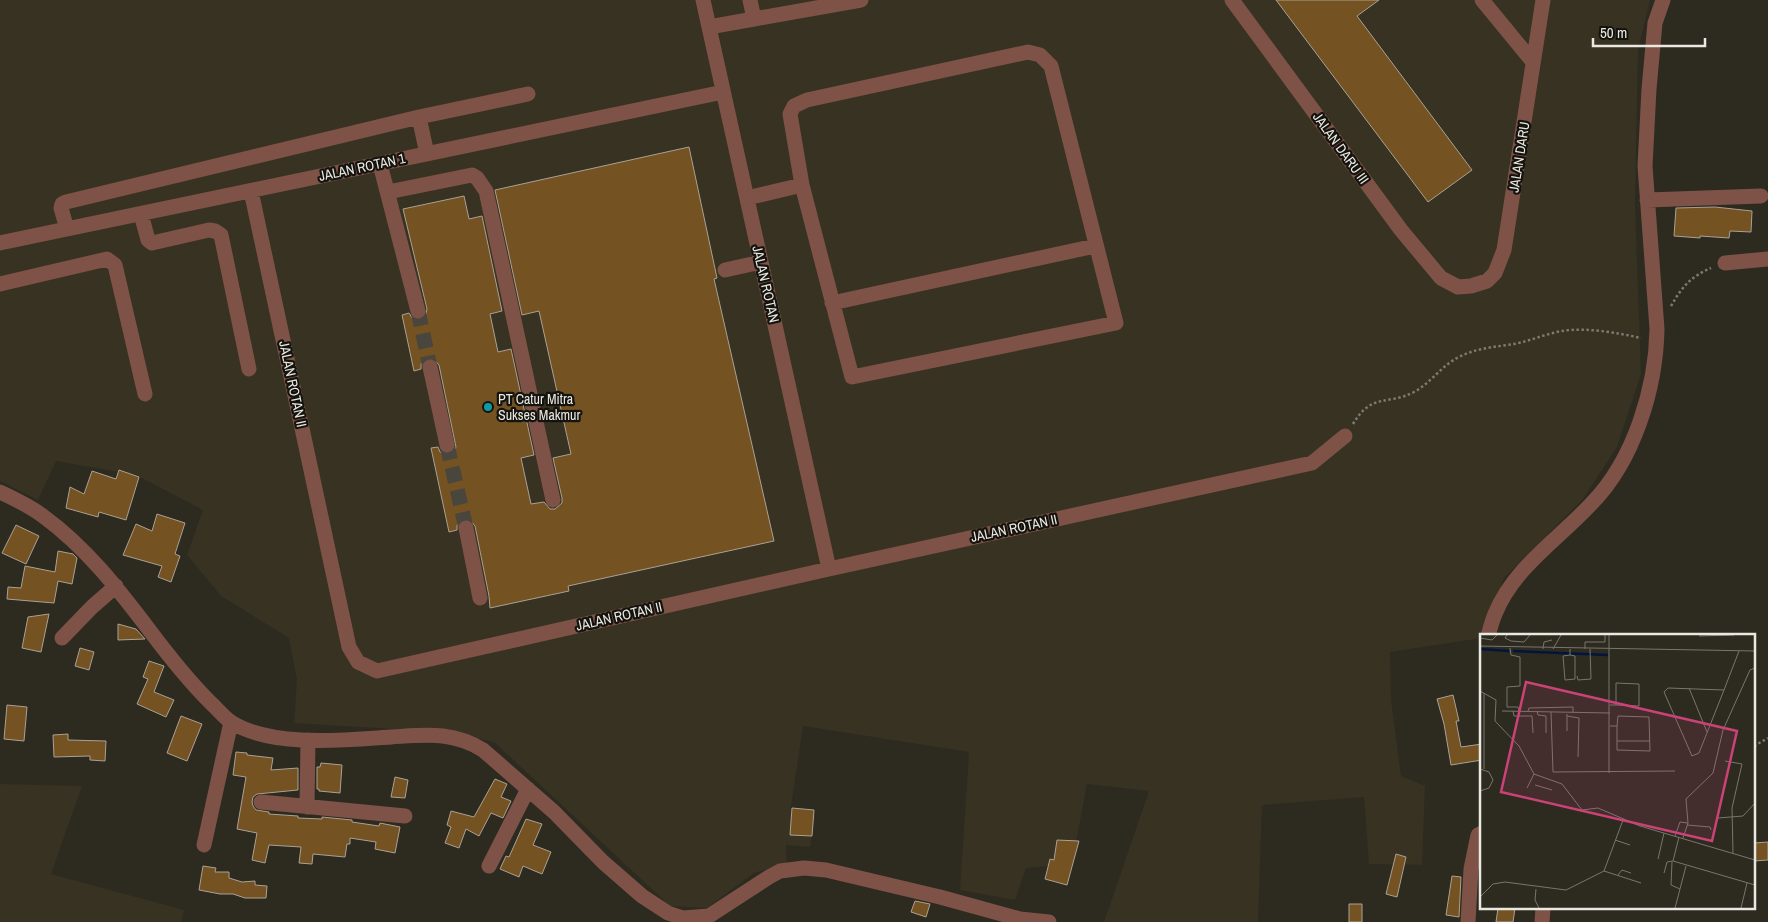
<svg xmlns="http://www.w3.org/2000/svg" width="1768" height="922" viewBox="0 0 1768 922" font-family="'Archivo Narrow',sans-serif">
<rect width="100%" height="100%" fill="#2d2a20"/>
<path fill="#373221" d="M0 0H1650L1638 50 1635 204 1641 374 1617 447 1583 499 1504 578 1482 638 1390 652 1391 700 1401 776 1425 786 1422 865 1369 864 1364 797 1262 805 1258 922H1104L1149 791 1087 784 1072 864 1026 868 1015 900 960 890 969 752 803 726 790 814 815 816 810 847 786 845 787 864 754 873 707 908 670 906 494 742 442 732 294 723 297 680 289 638 221 596 187 555 203 510 136 475 56 461 38 500 0 481Z
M0 784 82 786 51 874 184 910 181 922H0Z"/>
<path fill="#755221" stroke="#aaa196" d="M1276 0H1379L1357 16 1472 170 1428 202Z
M689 147 717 278 714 279 774 541 568 586 569 591 490 608 489 596 475 526 469 519H464L457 525V530L449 532 431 448 438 447 440 452 449 454 453 452 456 447 439 365 433 358H428L421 364V369L414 371 402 315 409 313 412 318 420 320 425 317 427 309 403 209 464 196 469 219 482 216 502 311 490 314 498 352 511 349 534 455 521 458 531 504 544 502 550 509H555L562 503V498L553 458 571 454 539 311 522 315 495 190Z
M1715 207 1752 211 1751 232 1730 231 1729 238 1700 236V238L1674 236 1676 208Z
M119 470 139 477 126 520 99 512 98 517 66 508 70 487 84 494 92 471 116 479Z
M157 514 185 523 175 554 180 556 171 582 158 577 162 566 123 555 136 524 152 531Z
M16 525 39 536 26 564 2 553Z
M58 551 73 554 77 558 72 584 58 581 54 603 7 599 8 587 21 588 25 566 55 572Z
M49 614 41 652 22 648 28 617Z
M118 624 136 629 145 639 118 640Z
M80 648 94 652 89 670 75 666Z
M149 661 164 666 154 692 174 700 166 717 137 704 148 679 143 677Z
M1453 695 1459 721H1456L1461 747 1482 744V760L1451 765 1444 724 1437 699Z
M7 705 27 707 24 741 4 739Z
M181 716 202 724 187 761 167 753Z
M68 734V740L106 741 105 761 90 760V756L54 757 53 735Z
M236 752 247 753V755L273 758 271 770 298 768V790L257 794 253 797 252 802 253 806 256 810 269 812V814L298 816V818L322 819V817L352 820V822L379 826 380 823 400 827 395 853 375 849 376 842 350 838V844H347L345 857 313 854 312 864 299 863 301 847 269 845 265 863 252 860 257 833 237 829 246 777 233 775Z
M321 763 342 765 340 793 319 791V789H317V767H320Z
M395 777 408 780 405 798 391 797Z
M495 779 507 784 501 797 511 801 503 818 491 813 479 836 466 829 459 848 445 843 451 827 447 825 451 811 474 817Z
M792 808 814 810 812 836 790 835Z
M526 819 542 824 533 845 551 852 542 874 523 866 519 877 500 869 506 856 509 857Z
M1057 840 1079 841 1067 885 1045 879 1050 859 1054 860Z
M1768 842V860L1754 861V843Z
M1396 854 1406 857 1397 897 1386 894Z
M203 866 216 868 215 872H229V878L242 882 255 881V885L267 886 266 898H245L233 894H220L199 890Z
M1452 876 1461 877 1459 917 1446 915Z
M915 901 930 904 926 917 911 912Z
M1349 904H1362V922H1349Z
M1498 908H1515L1513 922H1496Z"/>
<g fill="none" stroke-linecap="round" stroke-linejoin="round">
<path stroke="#49463d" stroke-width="15" stroke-dasharray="15 8" stroke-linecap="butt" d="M418 311 430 367
M447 445 466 528"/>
<path stroke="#7c7a71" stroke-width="2.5" stroke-dasharray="2.5 2.5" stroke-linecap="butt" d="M1671 306C1682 287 1690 277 1711 268
M1353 424C1372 392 1387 406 1414 392 1431 383 1442 365 1459 357 1476 348 1495 347 1514 344 1530 341 1545 334 1562 331 1585 327 1619 333 1641 338
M1754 746 1768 738"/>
<path stroke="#7e5246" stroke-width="15" d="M703 0 829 569
M1232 0 1401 230 1441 278 1458 287 1471 286 1487 281 1495 273 1504 250 1543 0
M1482 0 1533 62
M754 19 861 0
M709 27 754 19 750 0
M419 117 528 94
M380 164 418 311
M251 191 349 647 358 662 377 671 829 569 1312 463 1345 436
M388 192 472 175 477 178 486 191 553 500
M747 198 802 185 790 114 794 106 807 100 1028 52 1040 55 1051 66 1116 323 852 377 802 185
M1647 200 1761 196
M141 214 148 240 152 243 209 230 215 231 221 235 249 369
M67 229 61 208 62 204 66 202 419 117 427 154
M0 243 723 92
M1725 263 1768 259
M725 270 761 262
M0 284 107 259 115 265 145 394
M832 303 1095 246
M430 367 447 445
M0 492C15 499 30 506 43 516 91 551 124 597 160 644 177 666 194 687 215 707 220 712 225 718 231 722 272 748 345 740 391 737 426 735 452 731 483 750L554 812 603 862 642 896 668 913 683 918 709 916 769 877 780 871 804 868 826 870 940 897 1020 919 1049 922
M466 528 480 598
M1488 636C1490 629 1492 621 1495 614 1514 567 1559 539 1592 503 1634 460 1656 388 1657 329L1645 166 1649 89 1655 23 1663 0
M62 638 92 607 116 586
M261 802 405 816
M307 807 308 740
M204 845 231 722
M489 866 528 789
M1468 922 1471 869 1478 835 1482 833
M1542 922 1543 908"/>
</g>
<circle fill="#0f9aa8" stroke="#14130e" stroke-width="2" cx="488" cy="407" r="5"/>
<g text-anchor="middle" stroke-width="4.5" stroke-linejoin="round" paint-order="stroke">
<g font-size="14" fill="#e9e8e1" stroke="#14130e">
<text transform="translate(1341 148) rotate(54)" y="5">JALAN DARU III</text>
<text transform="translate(1519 157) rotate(-81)" y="5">JALAN DARU</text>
<text transform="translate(362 167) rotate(-12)" y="5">JALAN ROTAN 1</text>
<text transform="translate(766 284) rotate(77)" y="5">JALAN ROTAN</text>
<text transform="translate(293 384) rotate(78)" y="5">JALAN ROTAN II</text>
<text transform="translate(1014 528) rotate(-12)" y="5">JALAN ROTAN II</text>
<text transform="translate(619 616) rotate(-13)" y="5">JALAN ROTAN II</text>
</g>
<g font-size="14" fill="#e9e8e1" stroke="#14130e" text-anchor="start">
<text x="498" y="404">PT Catur Mitra<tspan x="498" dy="16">Sukses Makmur</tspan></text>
</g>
</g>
<g transform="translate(1480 634)">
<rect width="275" height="275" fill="#2d2a20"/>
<path fill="none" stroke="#02163d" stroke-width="2.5" d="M0 15 29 17M33 17 128 21"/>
<path fill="none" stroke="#78766d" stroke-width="1" d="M27 1 25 4 31 7 44 8 50 1M219 2 254 1M0 4 12 6 17 1M0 12 275 17M30 14 31 21 40 23V52L27 53V73H38L39 77M63 15 64 8 72 6M73 15 81 1M90 15V21L83 22 85 46 95 45V22L90 21M105 15V8H125V1M97 42 98 46 111 45 110 15M209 54 227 98M244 56 188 54 184 58 212 122 219 119 244 56 259 17M0 57 16 66 15 87 39 112 54 140 82 150 102 176 118 174 160 192 275 226M4 59V135M130 71H136V49L159 50V72L136 71M22 77 130 79M33 77 34 82H52L53 99M48 77 49 74 93 73V78M57 77 58 81 66 82V99M71 78 73 138 195 137M87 80V97M87 82 99 84 98 123M130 92H137L138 82 169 83 170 117 137 116V92M137 107H170M245 127 262 130 252 174 253 219M0 135 9 138 13 146 9 154 0 157M129 139V1M55 151 72 156M47 154 54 140M238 184 263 182 275 169M143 186 124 237 161 249M207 191 230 193 231 196M195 202 200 188 208 189M199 203 193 227 275 251M203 204 208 189 206 165 233 139 243 96 270 36 275 34M135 206 150 211M178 225 184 199M192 228 191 251 200 255M184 239 187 228 193 227M138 241 142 236 151 239M56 255 55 266 59 274M0 263 13 250 25 248 86 256 124 237M195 274 206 232M261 274 267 249"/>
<path fill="#ca4276" fill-opacity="0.15" stroke="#ca4276" stroke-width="2.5" d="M46 48 257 97 232 207 21 158Z"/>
<rect width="275" height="275" fill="none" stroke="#e9e8e1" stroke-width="2.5"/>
</g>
<path d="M1593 38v8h112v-8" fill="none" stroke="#e9e8e1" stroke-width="2.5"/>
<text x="1600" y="38" font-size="15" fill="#e9e8e1" stroke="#14130e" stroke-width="4" paint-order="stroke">50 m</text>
</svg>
